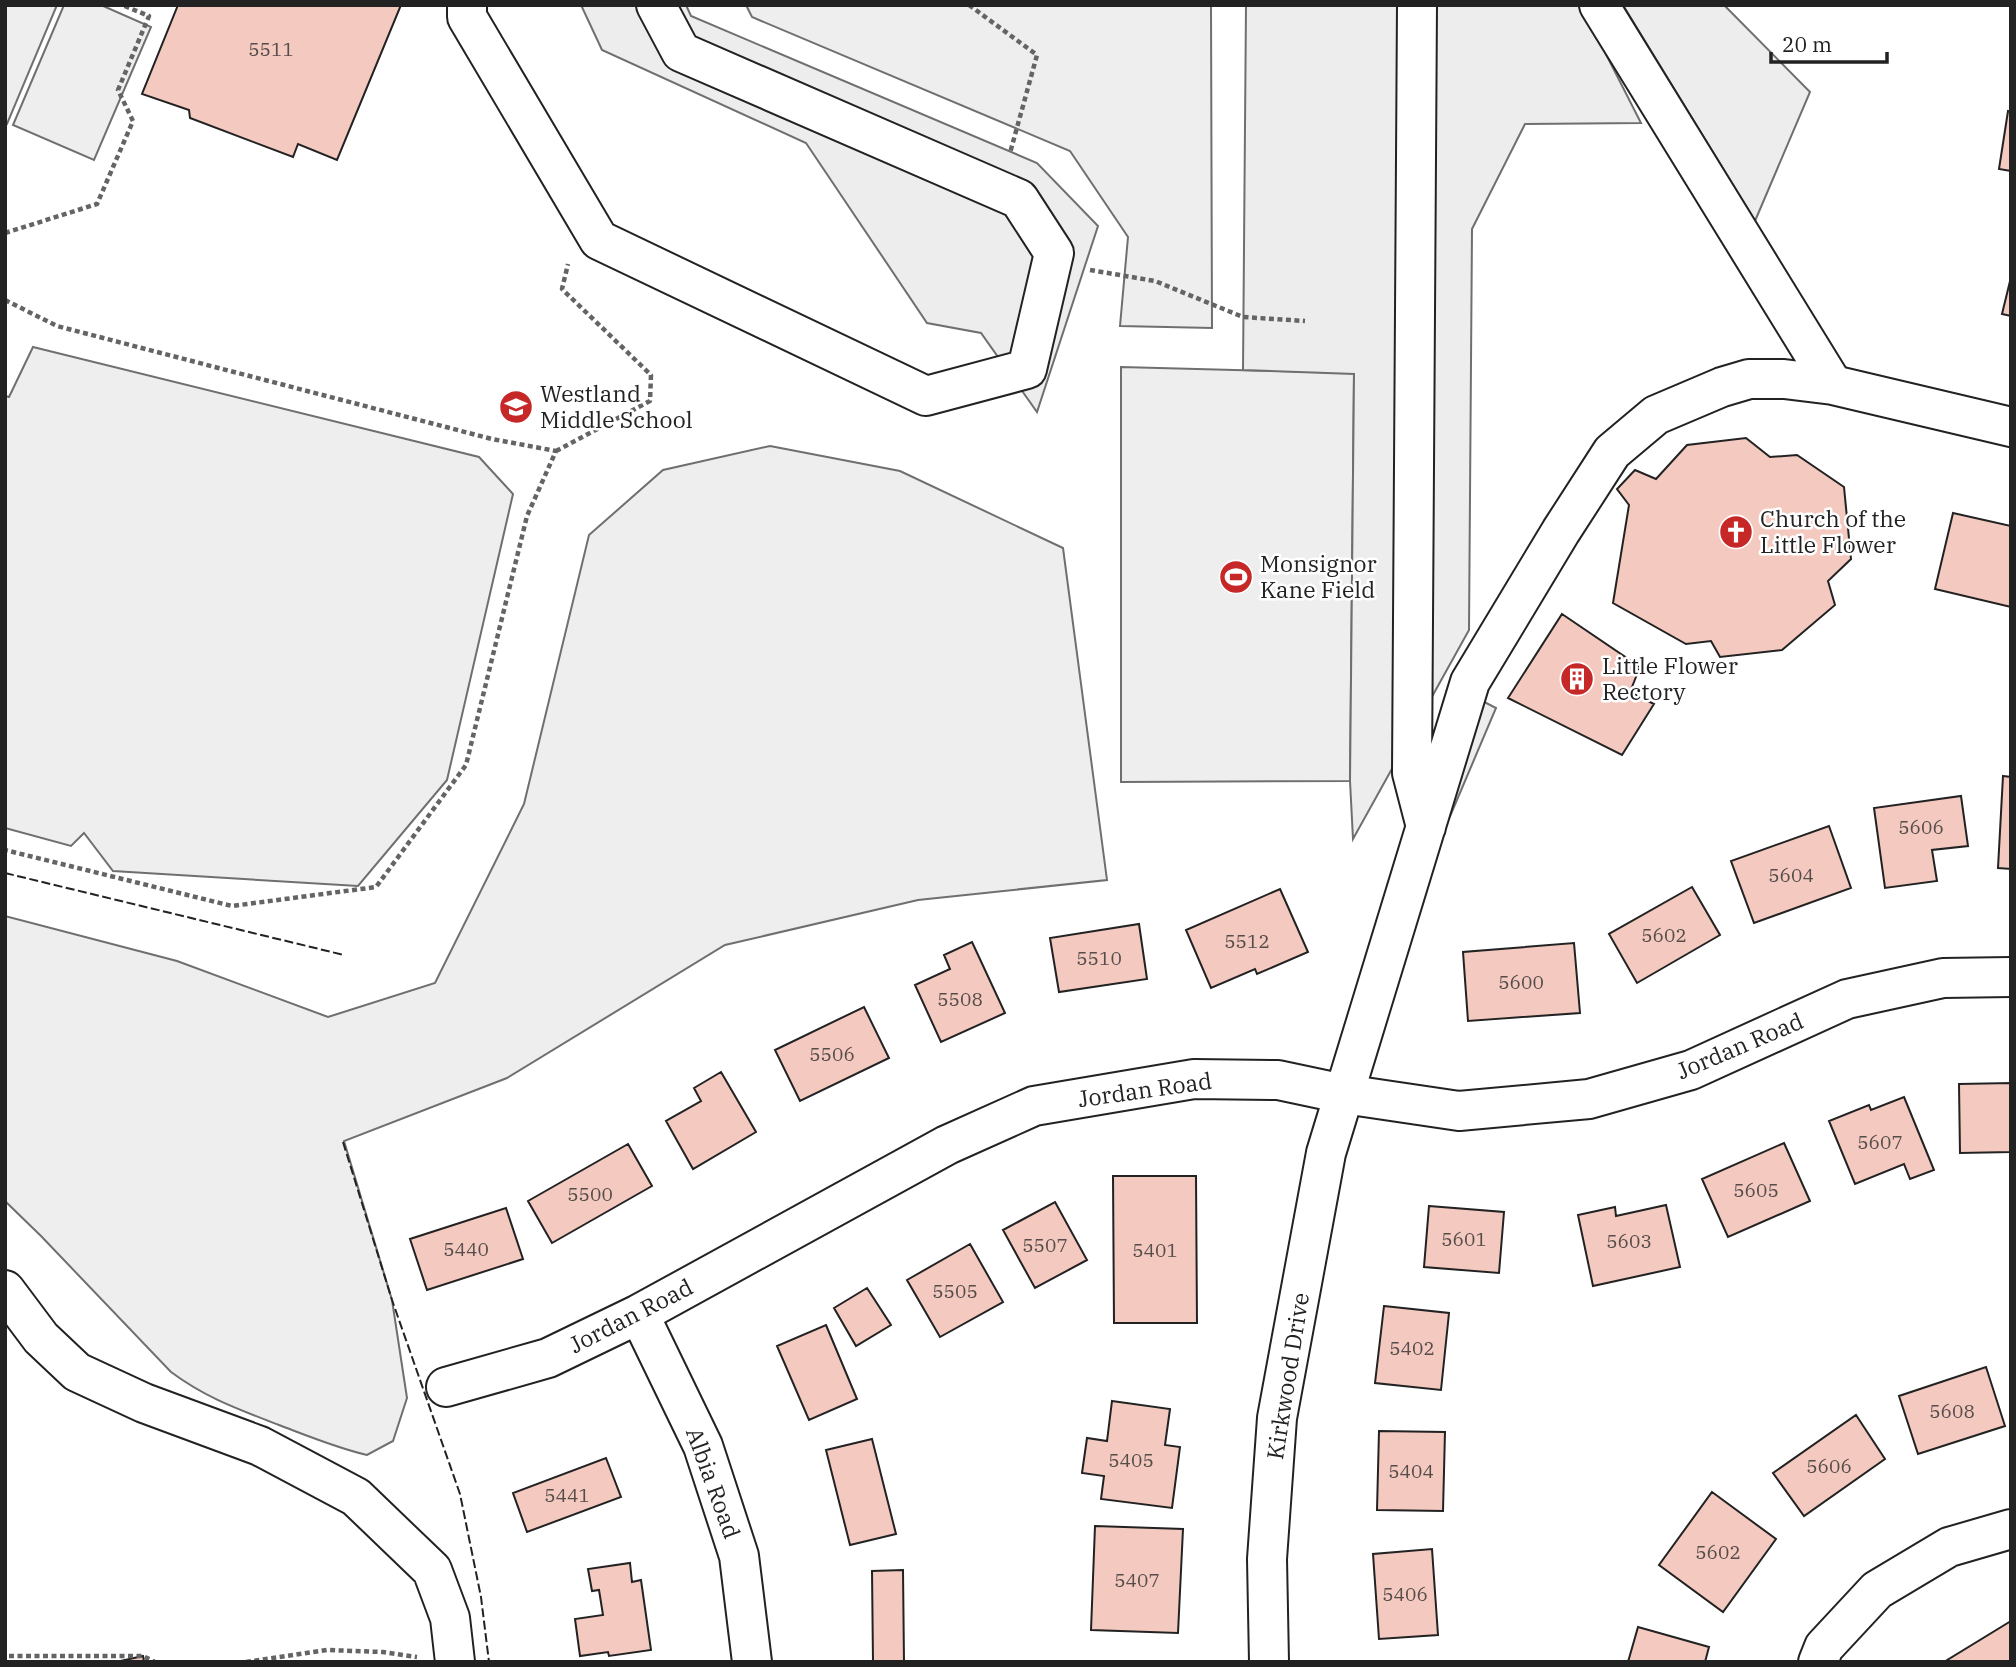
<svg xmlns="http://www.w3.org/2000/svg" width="2016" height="1667" viewBox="0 0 2016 1667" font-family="'IBM Plex Serif',serif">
<rect width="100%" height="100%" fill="#fff"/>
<path fill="#eee" stroke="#6f6f6f" stroke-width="2" d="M5 5H57L7 124 5 123Z
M64 5H101L151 27 94 160 13 125Z
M746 5H1211L1212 328 1120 326 1128 237 1070 151 752 17Z
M33 347 479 457 513 494 447 780 358 886 113 871 84 833 71 846 5 828V396L9 397Z
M1121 367 1354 373 1350 781 1121 782Z
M770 446 900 471 1063 548 1107 880 918 900 725 945 507 1078 344 1141 392 1300 407 1398 393 1441 367 1455C337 1448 308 1436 279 1425 238 1409 206 1398 171 1372L41 1236 5 1201V916L177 961 328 1017 435 983 524 804 589 535 663 470Z"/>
<path fill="#ededed" stroke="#6f6f6f" stroke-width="2" d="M581 5H686L691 16 1037 163 1098 226 1037 412 981 333 927 323 806 143 602 50Z
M1246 5H1581L1641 123 1525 124 1472 229 1469 630 1353 839 1350 781 1354 374 1243 370Z
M1623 5H1724L1810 92 1755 221Z
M1467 693 1496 708 1437 847Z"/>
<path fill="#f3c9c0" stroke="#222" stroke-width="2" d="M178 5H401L337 160 298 144 293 157 190 118 189 110 142 94Z
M2008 111 2011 112V171L1999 169Z
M2011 277V316L2002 314Z
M1746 438 1770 457 1797 455 1844 487 1851 559 1828 581 1835 605 1782 650 1720 657 1711 641 1686 644 1613 603 1629 505 1617 489 1635 470 1656 479 1687 445Z
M1953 513 2011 526V607L1935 589Z
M1562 614 1640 667 1630 692 1654 704 1622 755 1508 698Z
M2003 776 2011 777V869L1998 868Z
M1961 796 1968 846 1932 850 1937 881 1885 888 1874 808Z
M1829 826 1851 888 1754 923 1731 861Z
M1692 887 1720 935 1637 983 1609 934Z
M1280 889 1308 952 1257 974 1255 969 1211 988 1186 930Z
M1139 924 1147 979 1059 992 1050 938Z
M972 942 1005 1013 941 1042 915 985 950 969 944 955Z
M1574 943 1580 1013 1468 1021 1463 952Z
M864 1007 889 1058 800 1101 775 1050Z
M721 1072 756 1132 693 1169 666 1121 701 1101 694 1088Z
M2011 1083V1152L1960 1153 1959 1084Z
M1904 1097 1934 1170 1910 1179 1904 1164 1855 1184 1829 1121 1869 1105 1871 1110Z
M1784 1143 1810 1201 1728 1237 1702 1179Z
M628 1144 652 1186 552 1243 528 1201Z
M1113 1176H1196L1197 1323H1114Z
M1055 1202 1087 1260 1035 1288 1003 1230Z
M1666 1205 1680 1267 1593 1286 1578 1215 1615 1207 1616 1216Z
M1429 1206 1504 1212 1499 1273 1424 1267Z
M506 1208 523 1259 427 1290 410 1239Z
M970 1244 1003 1302 940 1337 907 1280Z
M867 1288 891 1325 856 1346 834 1308Z
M1384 1306 1449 1313 1441 1390 1375 1383Z
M826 1325 857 1399 809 1420 777 1346Z
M1986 1367 2005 1426 1918 1454 1899 1396Z
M1112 1401 1170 1409 1165 1445 1180 1447 1172 1508 1101 1499 1104 1476 1082 1473 1087 1438 1107 1441Z
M1856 1415 1885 1459 1804 1516 1773 1473Z
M1379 1431 1445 1432 1443 1511 1377 1510Z
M872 1439 896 1534 850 1545 826 1450Z
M606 1458 621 1497 527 1532 513 1493Z
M1712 1492 1776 1539 1723 1612 1659 1565Z
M1095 1526 1183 1529 1178 1633 1091 1630Z
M1432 1549 1438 1635 1379 1639 1373 1554Z
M630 1563 632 1582 641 1580 651 1650 609 1656 608 1652 580 1656 575 1619 603 1615 599 1590 592 1591 588 1569Z
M903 1570 904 1662H873L872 1571Z
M2011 1621V1662H1944Z
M1638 1627 1709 1647 1705 1662H1628Z
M143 1656 144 1662H116Z"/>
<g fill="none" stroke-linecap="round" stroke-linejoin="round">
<g stroke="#222" stroke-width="42">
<path id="minor" d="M467 5V17L599 240 926 396 1027 369 1054 253 1019 199 681 52 656 5
M1417 5 1412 773 1426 827
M1599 5 1833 385
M5 1290 41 1338 77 1372 144 1403 260 1446 356 1497 432 1570 450 1618 455 1662
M639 1314 703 1446 739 1556 752 1662
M446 1387 548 1358 639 1314 947 1145 1034 1106 1194 1079 1278 1080 1344 1094 1459 1111 1589 1099 1691 1070 1847 999 1943 978 2011 977
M1269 1662 1267 1559 1277 1418 1326 1153 1470 682 1561 531 1612 452 1656 415 1722 387 1749 379H1784L1833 385 2011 427
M1818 1662 1824 1647 1877 1590 1949 1547 2011 1529"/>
</g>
<path stroke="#646464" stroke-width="4.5" stroke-dasharray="5 3.5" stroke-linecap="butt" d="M969 5 1037 55 1010 153
M5 233 97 204 133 121 118 90 149 16 122 5
M1090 270 1155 281 1243 317 1305 321
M5 300 57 326 492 439 556 451 527 516 466 765 376 887 232 906 5 850
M556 451 650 401 651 375 562 289 568 264
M9 1656H143L155 1662
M246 1662 327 1650 383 1652 417 1657"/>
<use href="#minor" stroke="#fff" stroke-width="38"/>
<path stroke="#222" stroke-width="2" stroke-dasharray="9 3.5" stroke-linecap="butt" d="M5 873 344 955
M343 1142 392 1300 460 1494 481 1597 489 1662"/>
</g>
<defs>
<g id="school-disc" transform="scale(1.75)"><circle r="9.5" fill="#c62828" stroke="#fff"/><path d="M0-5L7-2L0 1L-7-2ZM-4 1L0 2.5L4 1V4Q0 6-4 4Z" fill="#fff"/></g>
<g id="church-disc" transform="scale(1.75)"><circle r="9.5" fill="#c62828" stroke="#fff"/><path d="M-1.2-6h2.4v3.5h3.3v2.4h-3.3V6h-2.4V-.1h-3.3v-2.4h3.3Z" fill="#fff"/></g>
<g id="stadium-disc" transform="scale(1.75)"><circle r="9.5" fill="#c62828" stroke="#fff"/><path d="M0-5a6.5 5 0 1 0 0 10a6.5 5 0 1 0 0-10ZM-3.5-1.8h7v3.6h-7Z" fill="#fff"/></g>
<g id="building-disc" transform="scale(1.75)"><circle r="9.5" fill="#c62828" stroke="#fff"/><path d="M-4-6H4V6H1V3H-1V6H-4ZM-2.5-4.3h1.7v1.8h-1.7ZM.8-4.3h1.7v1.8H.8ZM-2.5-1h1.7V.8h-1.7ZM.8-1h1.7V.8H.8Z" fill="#fff"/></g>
</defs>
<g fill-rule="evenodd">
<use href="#school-disc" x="516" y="407"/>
<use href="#church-disc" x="1736" y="532"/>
<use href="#stadium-disc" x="1236" y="577"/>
<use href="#building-disc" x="1577" y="679"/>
</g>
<g text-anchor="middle" stroke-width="5" stroke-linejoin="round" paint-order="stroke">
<g font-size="19" fill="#564c4a">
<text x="271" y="56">5511</text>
<text x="1921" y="834">5606</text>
<text x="1791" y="882">5604</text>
<text x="1664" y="942">5602</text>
<text x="1247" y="948">5512</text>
<text x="1099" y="965">5510</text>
<text x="1521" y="989">5600</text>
<text x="960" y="1006">5508</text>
<text x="832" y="1061">5506</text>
<text x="1880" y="1149">5607</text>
<text x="1756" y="1197">5605</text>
<text x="590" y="1201">5500</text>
<text x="1464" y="1246">5601</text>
<text x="1629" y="1248">5603</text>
<text x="1045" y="1252">5507</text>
<text x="466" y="1256">5440</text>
<text x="1155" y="1257">5401</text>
<text x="955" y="1298">5505</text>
<text x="1412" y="1355">5402</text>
<text x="1952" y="1418">5608</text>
<text x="1131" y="1467">5405</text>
<text x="1829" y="1473">5606</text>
<text x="1411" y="1478">5404</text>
<text x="567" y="1502">5441</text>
<text x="1718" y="1559">5602</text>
<text x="1137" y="1587">5407</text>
<text x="1405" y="1601">5406</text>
</g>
<g font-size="23" fill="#222" stroke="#fff" text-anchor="start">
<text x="540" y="402">Westland<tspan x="540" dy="26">Middle School</tspan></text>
<text x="1760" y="527">Church of the<tspan x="1760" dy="26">Little Flower</tspan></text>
<text x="1260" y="572">Monsignor<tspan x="1260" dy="26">Kane Field</tspan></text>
<text x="1602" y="674">Little Flower<tspan x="1602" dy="26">Rectory</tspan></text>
</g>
<g font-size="23" fill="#222" stroke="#fff">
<text transform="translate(1740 1046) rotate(-23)" y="8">Jordan Road</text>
<text transform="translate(1145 1090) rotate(-8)" y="8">Jordan Road</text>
<text transform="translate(631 1316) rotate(-27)" y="8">Jordan Road</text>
<text transform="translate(1288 1376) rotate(-81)" y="8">Kirkwood Drive</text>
<text transform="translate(713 1483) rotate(70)" y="8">Albia Road</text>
</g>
</g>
<rect width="2016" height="1667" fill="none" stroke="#222222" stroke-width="14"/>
<path d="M1771 52v10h116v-10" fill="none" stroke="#222222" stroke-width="3.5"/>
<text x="1782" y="52" font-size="21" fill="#222222" stroke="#ffffff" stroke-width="5" paint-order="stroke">20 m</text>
</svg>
